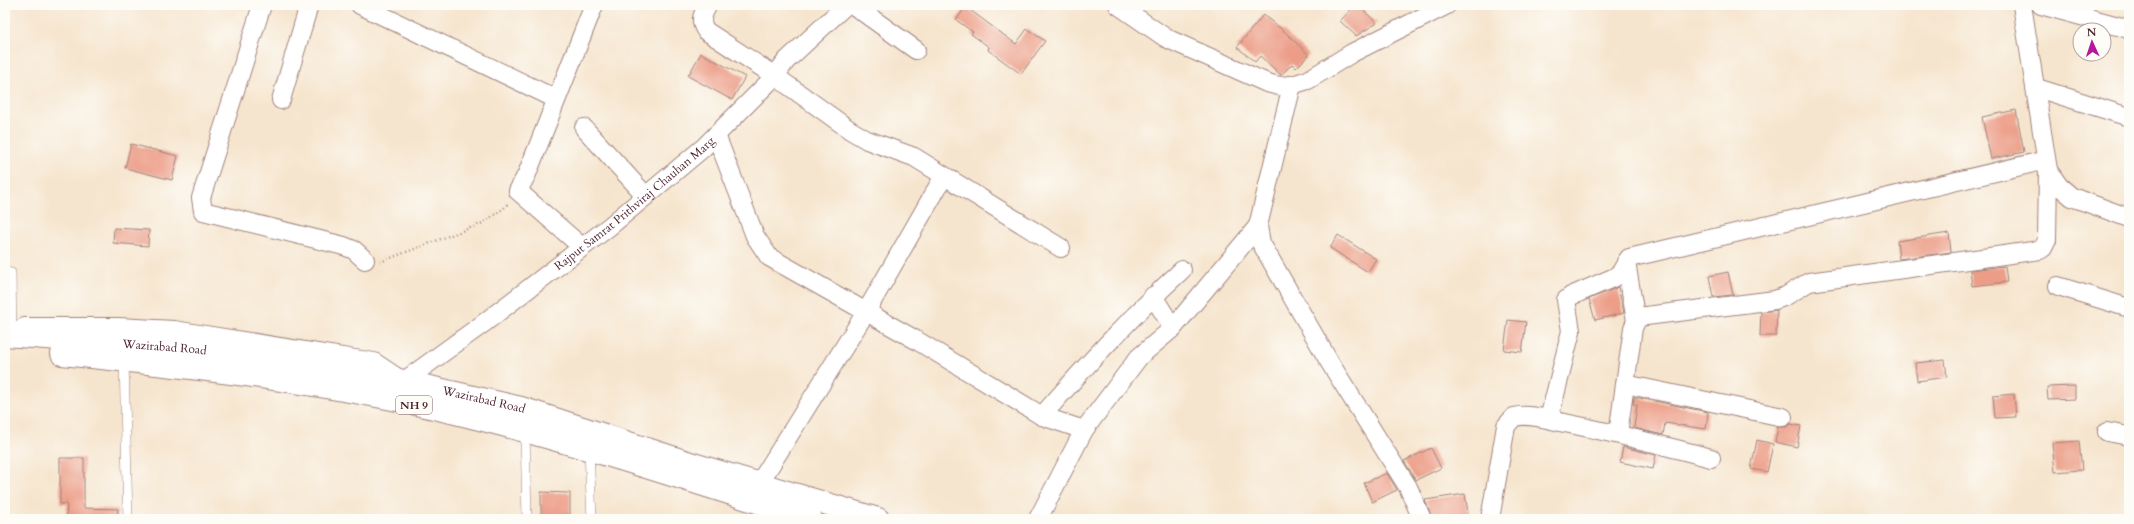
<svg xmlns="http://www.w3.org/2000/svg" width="2134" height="524" viewBox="0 0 2134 524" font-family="Cardo,serif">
<rect width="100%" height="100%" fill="#fdfcf7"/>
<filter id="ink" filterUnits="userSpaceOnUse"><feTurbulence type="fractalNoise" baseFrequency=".025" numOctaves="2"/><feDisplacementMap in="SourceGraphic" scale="8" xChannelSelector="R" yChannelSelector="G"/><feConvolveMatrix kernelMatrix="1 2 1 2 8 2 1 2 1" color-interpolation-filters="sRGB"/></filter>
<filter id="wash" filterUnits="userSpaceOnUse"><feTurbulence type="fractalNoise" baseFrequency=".012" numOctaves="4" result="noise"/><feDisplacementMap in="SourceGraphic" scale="16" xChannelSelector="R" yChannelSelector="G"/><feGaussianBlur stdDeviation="0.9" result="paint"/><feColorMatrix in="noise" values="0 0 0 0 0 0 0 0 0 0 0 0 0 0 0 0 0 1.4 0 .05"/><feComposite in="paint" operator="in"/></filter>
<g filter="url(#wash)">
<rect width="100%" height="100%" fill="#f6e5ce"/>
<g id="blocks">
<path fill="#ec9d87" d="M1355 5H1358L1377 23 1356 36 1340 21Z
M966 7 1016 44 1027 29 1045 41 1021 74 988 50 989 47 971 34 973 32 956 20Z
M1263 15 1284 31 1309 55 1296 68 1292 64 1281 75 1260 56 1255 62 1237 47Z
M701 53 745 77 732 100 688 76Z
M2016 110 2024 152 1991 159 1982 117Z
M131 144 178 156 172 180 125 168Z
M114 228 149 230 148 246 113 243Z
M1949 233 1951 252 1899 259 1897 241Z
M1338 235 1376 259 1368 272 1330 248Z
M2005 266 2007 282 1972 286 1970 270Z
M1728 272 1733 295 1713 297 1709 276Z
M1618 287 1624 313 1595 320 1589 299Z
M1777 310 1776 336H1760L1761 312Z
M1508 320 1526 322 1522 352 1504 350Z
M1945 360 1947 377 1917 381 1915 363Z
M2075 386V399L2048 400 2047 387Z
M2014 394 2016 417 1995 418 1993 396Z
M1634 397 1708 412 1706 429 1665 423 1663 435 1634 428 1637 405 1633 404Z
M1791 424 1801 426 1797 447 1775 442 1778 427H1786Z
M1757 440 1773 444 1767 472 1751 469Z
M2079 441 2082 470 2055 472 2052 443Z
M1623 447 1656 455 1653 469 1620 462Z
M1431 448 1441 468 1416 480 1404 461Z
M60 458H84V508L118 509 117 519H66L67 504H60Z
M1387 473 1397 490 1372 502 1364 483Z
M541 492 570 493V519H541Z
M1465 494 1469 519H1432L1425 500Z"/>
</g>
</g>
<g filter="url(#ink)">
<use href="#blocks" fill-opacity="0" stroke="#a0827c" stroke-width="1"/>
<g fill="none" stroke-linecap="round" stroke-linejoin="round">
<g stroke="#a0827c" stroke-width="10">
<path id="service" d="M5 272 11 273 12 336
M124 360 128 519
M525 431 527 519
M589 451 592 519"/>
</g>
<g stroke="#a0827c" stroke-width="20">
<g id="minor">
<path d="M262 5 201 198 203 211 344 246 354 250 365 260"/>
<path d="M360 5 556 99"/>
<path d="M708 5C702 15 699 21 706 31L775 76 850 130 867 140 914 157 1061 248"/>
<path d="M853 5 916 50"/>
<path d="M1118 5 1166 38 1267 83 1279 86 1292 85 1308 80 1352 53 1447 5"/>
<path d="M2022 5 2048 170 2059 186 2072 197 2129 218"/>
<path d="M2041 5 2129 29"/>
<path d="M1292 85 1258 226 1261 243 1330 363 1408 487 1422 519"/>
<path d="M2037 88 2129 117"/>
<path d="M281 100 309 5"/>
<path d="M584 128 646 196"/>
<path d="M716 135 755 236 769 257 916 340 1042 416 1084 430 1038 519"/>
<path d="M582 247 518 191 527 174 594 5"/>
<path d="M1626 262 1636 321"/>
<path d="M2058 286 2129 308"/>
<path d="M1153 296 1173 328"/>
<path d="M22 329 24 327H118L174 330 374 362 398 378"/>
<path id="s1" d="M404 381 484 323 610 226 703 148 775 76 786 61 846 5"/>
<path d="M1625 384 1783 417"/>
<path d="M1042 416C1086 365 1132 316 1182 270"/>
<path d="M1549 419 1571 331 1566 300 1571 296 1615 277 1621 272 1629 258 2046 160"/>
<path d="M1084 430 1139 357 1173 328 1258 226"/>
<path d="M2107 432 2129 436"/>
<path d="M1618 434 1633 328 1638 317 1775 300 1786 296 1809 282 2040 250 2043 248 2047 240 2048 170"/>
<path d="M760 482 866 312 944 176"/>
<path d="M1490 519 1506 426 1514 417C1529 413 1550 420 1565 423 1614 433 1662 445 1711 458"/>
</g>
</g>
<g stroke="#a0827c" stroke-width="24">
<g id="trunk">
<path id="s2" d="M5 335 195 349 303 364 386 377 521 408 690 463 878 519"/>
<path d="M62 354C171 365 280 377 387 398 529 426 672 476 811 519"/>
</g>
</g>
<path stroke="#a0827c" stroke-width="2.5" stroke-dasharray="1 3" stroke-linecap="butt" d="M380 262 483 223 504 208 509 202"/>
<use href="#service" stroke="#fff" stroke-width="9"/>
<use href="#minor" stroke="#fff" stroke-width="18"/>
<use href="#trunk" stroke="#fff" stroke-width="22"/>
</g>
</g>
<g text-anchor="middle" stroke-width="4" stroke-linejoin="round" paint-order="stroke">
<rect fill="#fdfcf7" stroke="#806168" stroke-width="1" x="396" y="396" width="36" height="18" rx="3"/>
<g font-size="11" font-weight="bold" fill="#4a1f2b">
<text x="414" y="409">NH 9</text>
</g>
<g font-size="12" fill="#4a1f2b" stroke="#fdfcf7">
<text dy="4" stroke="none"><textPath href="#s1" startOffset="291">Rajput Samrat Prithviraj Chauhan Marg</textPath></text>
<text dy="4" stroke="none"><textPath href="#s2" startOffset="160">Wazirabad Road</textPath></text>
<text dy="4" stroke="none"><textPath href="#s2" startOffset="484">Wazirabad Road</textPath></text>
</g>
</g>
<rect width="2134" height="524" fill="none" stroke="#fdfcf7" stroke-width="20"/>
<g transform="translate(2092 42) rotate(357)"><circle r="19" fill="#fdfcf7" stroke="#b5a4a5"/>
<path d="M0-3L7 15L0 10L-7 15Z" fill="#b5179e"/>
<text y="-6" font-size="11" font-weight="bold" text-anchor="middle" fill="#4a1f2b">N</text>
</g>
</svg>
